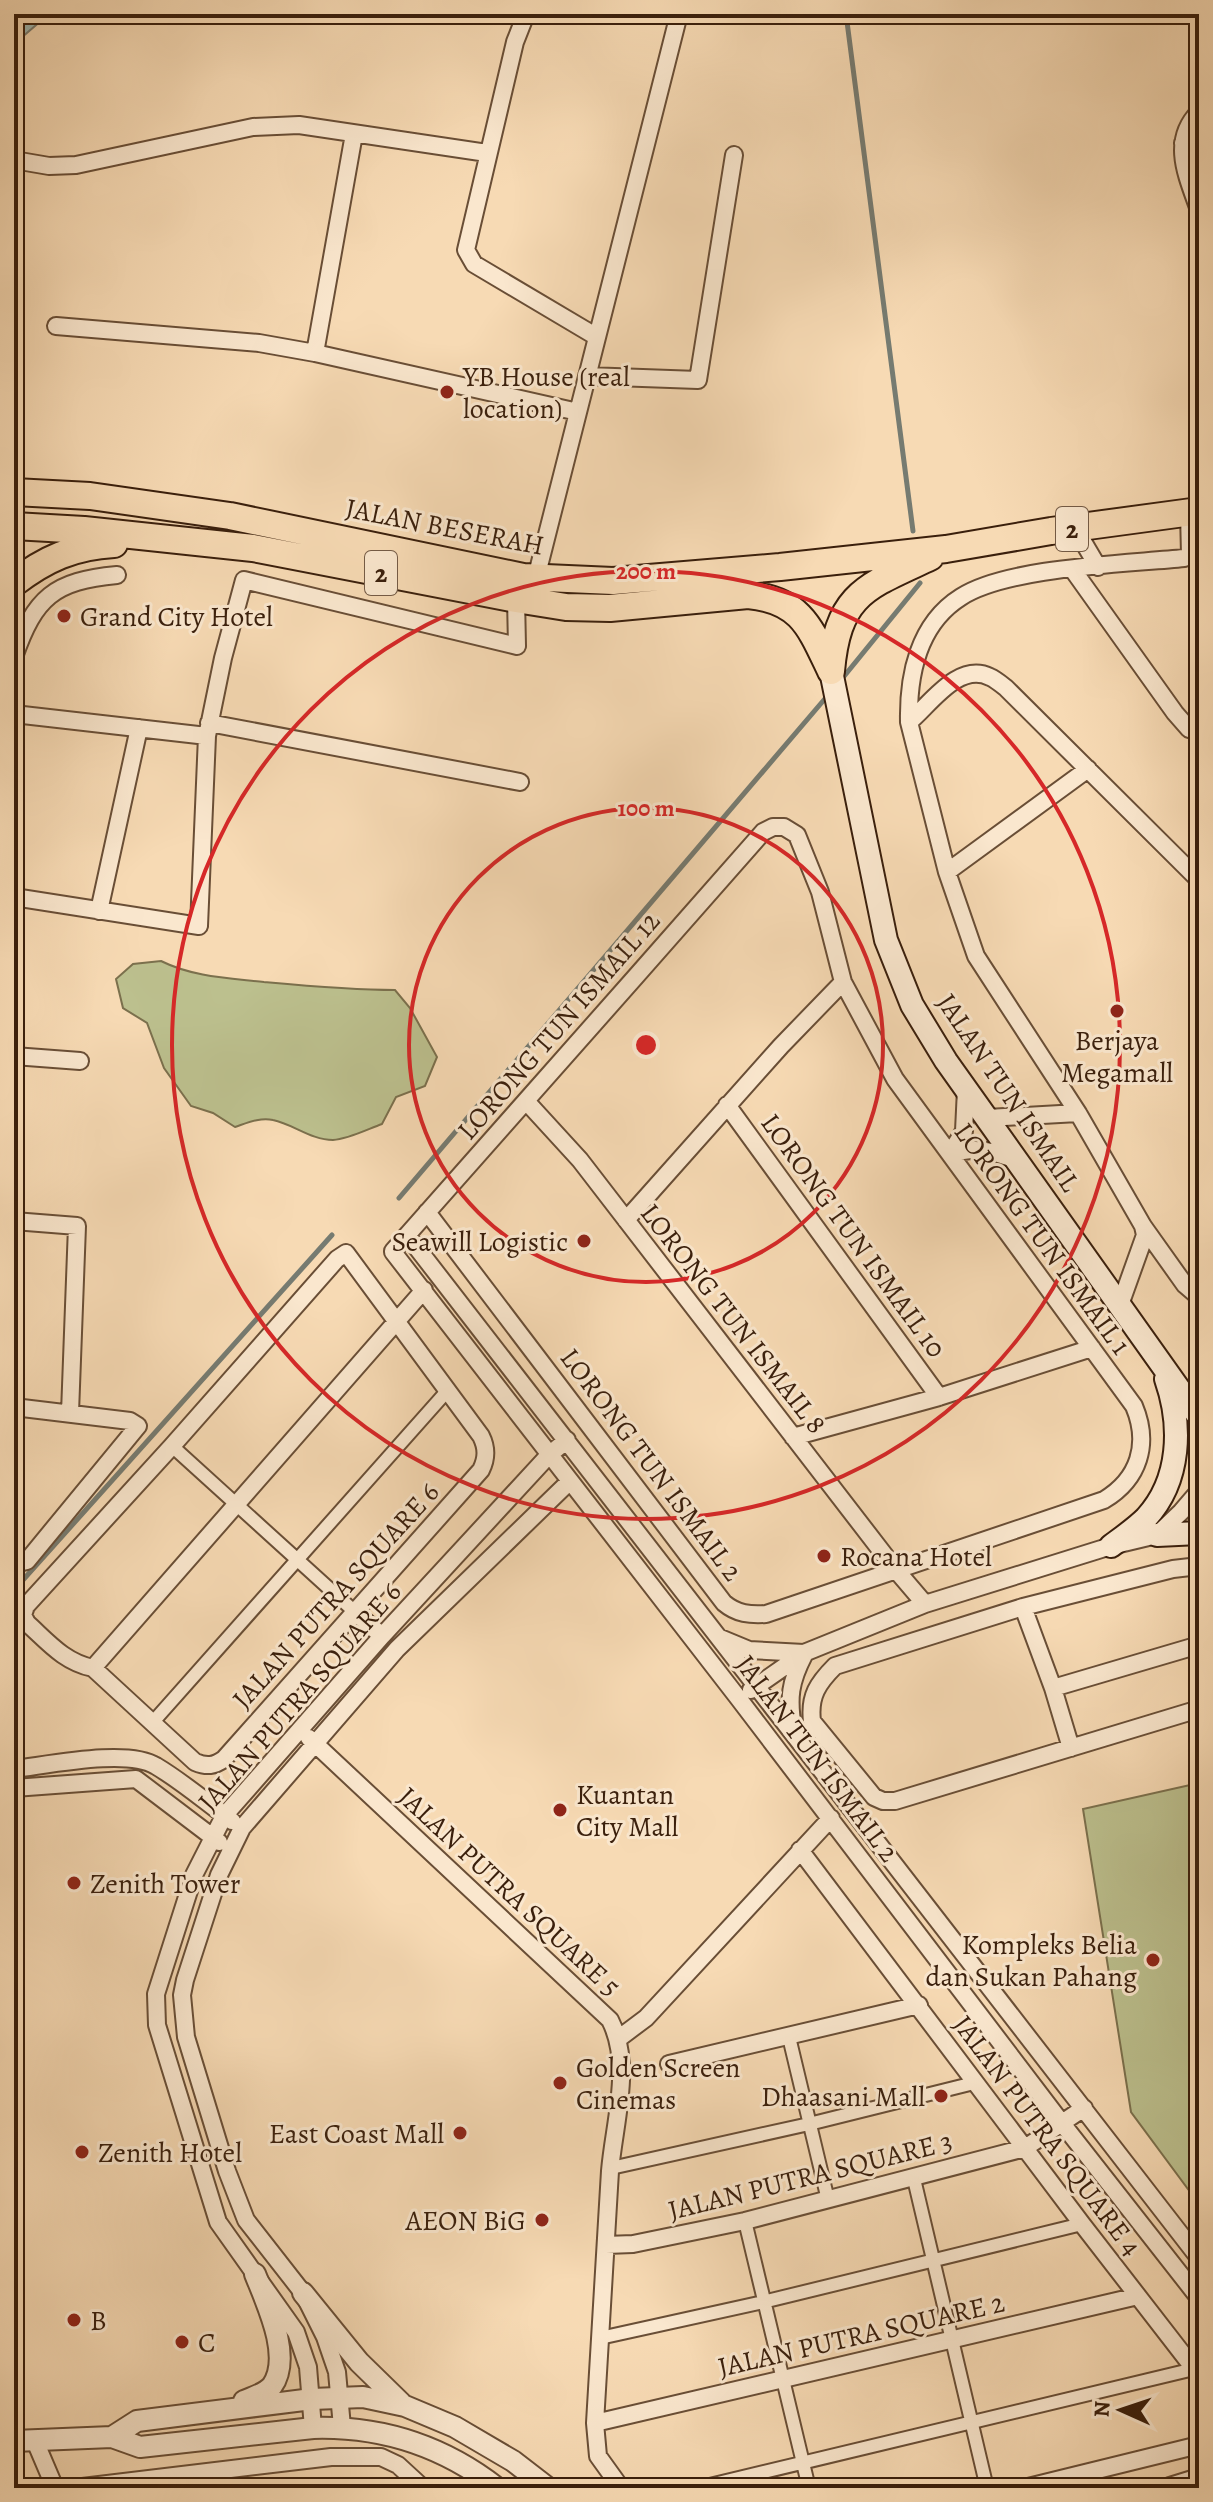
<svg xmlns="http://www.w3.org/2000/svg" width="1213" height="2502" viewBox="0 0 1213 2502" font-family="Alegreya,serif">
<rect width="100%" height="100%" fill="#f7dab4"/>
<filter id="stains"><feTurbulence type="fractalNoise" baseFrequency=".0025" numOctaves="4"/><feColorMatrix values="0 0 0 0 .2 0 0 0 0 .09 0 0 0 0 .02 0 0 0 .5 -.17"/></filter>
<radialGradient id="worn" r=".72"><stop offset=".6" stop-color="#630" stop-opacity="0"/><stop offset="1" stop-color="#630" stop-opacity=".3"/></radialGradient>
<path fill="#bcc08e" stroke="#7b704d" stroke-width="2" d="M161 961C193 977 229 978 264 982 308 986 351 990 395 990L410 1008 437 1057 425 1086 396 1097 382 1124C368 1129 349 1139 333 1140 311 1140 293 1124 273 1120 260 1117 247 1123 235 1127L213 1113 191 1106 164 1068 147 1023 123 1008 116 979 133 964Z
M1199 1783V2204L1131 2112 1083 1809Z"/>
<path fill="#9eb9b4" stroke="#767b71" stroke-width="2" d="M14 14H102L42 20 14 44Z"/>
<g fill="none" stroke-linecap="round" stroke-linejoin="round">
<path stroke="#767b71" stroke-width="5" d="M846 14 913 531
M841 680 920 583
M399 1198 829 694
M14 1590 332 1235"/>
<g stroke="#694e36" stroke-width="16">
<path id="pedestrian" d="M172 1446 355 1612
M153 1722 448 1390
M789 2037 828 2200
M611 2168 809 2124 974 2083
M914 2179 987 2488
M745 2221 809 2488
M600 2338 763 2302 1082 2224
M697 2488 1194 2369"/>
</g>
<g stroke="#694e36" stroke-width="20">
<path id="minor" d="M526 14 515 42 466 250 474 264 597 337
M1199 112C1170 141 1187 176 1199 210
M1183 143 1199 139
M14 160 49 166 76 165 253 127 299 125 487 153
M56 326 259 343 315 353 578 412
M315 353 354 134
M587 376 698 380 734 155
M1075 528 1098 567
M1073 570 1175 713 1189 729 1199 722
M536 578 679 14
M14 657C35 597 54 581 117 575
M14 714 207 736
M909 722C908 676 918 624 961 597 1007 567 1127 564 1184 558L1190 555 1189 512
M209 723 520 782
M947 872 1088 769
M1199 880 1006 688C1001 684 995 679 990 677 958 661 929 706 909 722L947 872 976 956 1078 1113 1143 1226 1185 1285 1199 1297
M14 897 199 926 207 736 223 658 244 580 517 646 516 599
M99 911 139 728
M14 1056 80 1061
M526 1101 580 1160 896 1570 925 1604
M727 1105 939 1397
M987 1118 1078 1113
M950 1154C977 1146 991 1151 1017 1160
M950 1154 964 1131 966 1089
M427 1212 724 1603C737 1614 750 1615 766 1614L1104 1500C1139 1479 1150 1444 1134 1406L895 1079 843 982 820 892 797 835 784 827H773L763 832C640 972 517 1111 393 1251V1252L739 1699 1061 2122 1199 2298
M626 1220 781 1046 843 982
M14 1221 77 1226 70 1413
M407 1235 1199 2258
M346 1253 481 1436C487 1448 487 1458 481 1470L224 1759C214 1766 207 1767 195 1762L93 1668C64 1662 48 1642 27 1623L23 1615 26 1606 172 1446 337 1259Z
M1120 1305 1145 1235 1143 1226
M14 1407 130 1421 138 1426 27 1561 14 1564
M793 1437 939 1397 1092 1348
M1199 1566 1173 1569 1023 1607 835 1666C818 1683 809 1696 812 1721L874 1797 883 1801H895L1199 1709
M1023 1607 1053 1688 1071 1748
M355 1612 382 1636
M720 1638 749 1650 804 1653
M93 1668 424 1290
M1053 1688 1199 1645
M751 1690 804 1653 925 1604 1111 1546 1157 1535 1181 1512 1199 1491
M793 1728C788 1698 790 1682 804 1655
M309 1738 610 2020C633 2065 614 2123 610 2171 605 2255 600 2339 595 2423L598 2456 621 2488
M14 1769C48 1765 128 1748 156 1766 183 1782 207 1803 232 1821
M14 1788 136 1779 219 1842
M800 1850 1082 2224 1199 2375
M618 2039 646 2018 831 1818
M669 2064 919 2005
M606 2245 633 2244 745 2221 1025 2148 1084 2108
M595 2423 1138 2296
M342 2427 337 2372 325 2337 303 2293 246 2220 227 2171 186 2037 182 1995 185 1980 219 1875 242 1828 397 1649 570 1481
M313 2428 308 2367 296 2332 218 2222 157 2025 156 1994 194 1875 224 1816 382 1636 549 1455 567 1440
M35 2441 55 2488
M74 2488 331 2457H381L398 2465 423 2488
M1024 2488 1199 2445"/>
</g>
<g stroke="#694e36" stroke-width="24">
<path id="tertiary" d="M303 2293 359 2362 401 2403
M244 2401C253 2397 265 2394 272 2386 293 2357 266 2302 255 2274
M112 2437 137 2421 312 2399 363 2397 405 2406 455 2427 513 2461 548 2488
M14 2441 112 2437 140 2447 313 2428C381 2426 443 2446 497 2488
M1170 2488 1199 2479"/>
</g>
<g stroke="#3a1f0c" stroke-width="26">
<path id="secondary" d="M831 671 886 940 912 1005 946 1061 1199 1417
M1157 1535 1199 1533
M1111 1546C1123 1537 1136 1528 1146 1518 1181 1480 1182 1425 1166 1379"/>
</g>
<g stroke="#3a1f0c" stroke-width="30">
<path id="trunk" d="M14 492 90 496 230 516 523 577 613 581 780 567 946 549 1051 531 1199 511
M14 526 84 530 253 548 516 599 566 607 610 608 748 595C801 600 810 627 831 671
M14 583C45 559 74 546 114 544
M831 671C838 593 866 587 930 557"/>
</g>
<use href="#pedestrian" stroke="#fae7ce" stroke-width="12"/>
<use href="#minor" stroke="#fae7ce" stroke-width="16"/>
<use href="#tertiary" stroke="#fae7ce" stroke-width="20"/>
<use href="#secondary" stroke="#fae7ce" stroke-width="22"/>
<use href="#trunk" stroke="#f7dab4" stroke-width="26"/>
</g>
<g fill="none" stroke="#d62828" stroke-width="4">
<circle cx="646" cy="1045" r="237"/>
<circle cx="646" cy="1045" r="474"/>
</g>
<g fill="#8f2418" stroke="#fae7ce" stroke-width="3">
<circle cx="447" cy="392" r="8"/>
<circle cx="64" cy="616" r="8"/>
<circle cx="1117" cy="1011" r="8"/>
<circle cx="584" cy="1241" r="8"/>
<circle cx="824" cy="1556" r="8"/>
<circle cx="560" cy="1810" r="8"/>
<circle cx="74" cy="1883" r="8"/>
<circle cx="1153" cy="1960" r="8"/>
<circle cx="560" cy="2083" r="8"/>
<circle cx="941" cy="2096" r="8"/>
<circle cx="460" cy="2133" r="8"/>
<circle cx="82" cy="2152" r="8"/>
<circle cx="542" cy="2220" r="8"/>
<circle cx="74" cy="2320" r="8"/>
<circle cx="182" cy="2342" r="8"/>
</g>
<g text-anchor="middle" stroke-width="6" stroke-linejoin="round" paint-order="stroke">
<g fill="#fae7ce" stroke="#745b46" stroke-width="2">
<rect x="1056" y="507" width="32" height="44" rx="6"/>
<rect x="365" y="551" width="32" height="44" rx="6"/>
</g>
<g font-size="26" font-weight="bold" fill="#3a1f0c">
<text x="1072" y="538">2</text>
<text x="381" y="582">2</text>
</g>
<g font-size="28" fill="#3a1f0c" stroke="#fae7ce" text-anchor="start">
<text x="463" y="386">YB House (real<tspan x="463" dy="32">location)</tspan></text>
<text x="80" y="626">Grand City Hotel</text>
<text x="1117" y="1050" text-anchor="middle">Berjaya<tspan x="1117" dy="32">Megamall</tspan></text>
<text x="568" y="1251" text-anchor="end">Seawill Logistic</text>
<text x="840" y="1566">Rocana Hotel</text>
<text x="576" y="1804">Kuantan<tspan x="576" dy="32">City Mall</tspan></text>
<text x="90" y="1893">Zenith Tower</text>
<text x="1137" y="1954" text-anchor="end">Kompleks Belia<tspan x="1137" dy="32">dan Sukan Pahang</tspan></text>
<text x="576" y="2077">Golden Screen<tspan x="576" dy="32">Cinemas</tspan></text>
<text x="925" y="2106" text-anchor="end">Dhaasani Mall</text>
<text x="444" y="2143" text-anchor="end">East Coast Mall</text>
<text x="98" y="2162">Zenith Hotel</text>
<text x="526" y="2230" text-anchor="end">AEON BiG</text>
<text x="90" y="2330">B</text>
<text x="198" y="2352">C</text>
</g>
<g font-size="28" fill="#3a1f0c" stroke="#fae7ce">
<text transform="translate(445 526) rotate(11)" y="10">JALAN BESERAH</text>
<text transform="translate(558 1025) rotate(-49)" y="10">LORONG TUN ISMAIL 12</text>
<text transform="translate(1009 1092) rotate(56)" y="10">JALAN TUN ISMAIL</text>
<text transform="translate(854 1235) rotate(54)" y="10">LORONG TUN ISMAIL 10</text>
<text transform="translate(1043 1238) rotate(54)" y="10">LORONG TUN ISMAIL 1</text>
<text transform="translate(734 1318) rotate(52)" y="10">LORONG TUN ISMAIL 8</text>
<text transform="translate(652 1464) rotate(53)" y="10">LORONG TUN ISMAIL 2</text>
<text transform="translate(335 1595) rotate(-48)" y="10">JALAN PUTRA SQUARE 6</text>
<text transform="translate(299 1696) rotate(-49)" y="10">JALAN PUTRA SQUARE 6</text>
<text transform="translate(818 1758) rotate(53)" y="10">JALAN TUN ISMAIL 2</text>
<text transform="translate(510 1891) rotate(43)" y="10">JALAN PUTRA SQUARE 5</text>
<text transform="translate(1048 2135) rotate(53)" y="10">JALAN PUTRA SQUARE 4</text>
<text transform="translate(810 2175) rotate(-14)" y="10">JALAN PUTRA SQUARE 3</text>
<text transform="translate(861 2334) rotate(-13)" y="10">JALAN PUTRA SQUARE 2</text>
</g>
</g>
<circle cx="646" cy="1045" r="12" fill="#d62828" stroke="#fae7ce" stroke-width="4"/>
<g font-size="24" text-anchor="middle" font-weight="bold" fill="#d62828" stroke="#fae7ce" stroke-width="6" stroke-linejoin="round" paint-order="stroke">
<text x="646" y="579">200 m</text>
<text x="646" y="816">100 m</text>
</g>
<rect width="1213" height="2502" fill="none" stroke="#f7dab4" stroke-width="48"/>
<rect x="16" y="16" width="1181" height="2470" fill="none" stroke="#3a1f0c" stroke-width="4"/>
<rect x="24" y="24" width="1165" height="2454" fill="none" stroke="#3a1f0c" stroke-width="2"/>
<g transform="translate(1121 2410) rotate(273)" stroke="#fae7ce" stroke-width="6" paint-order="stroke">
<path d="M0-6L14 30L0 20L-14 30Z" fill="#3a1f0c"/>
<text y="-12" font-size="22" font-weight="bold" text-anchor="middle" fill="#3a1f0c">N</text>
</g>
<rect width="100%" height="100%" filter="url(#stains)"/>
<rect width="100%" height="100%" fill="url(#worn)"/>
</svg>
